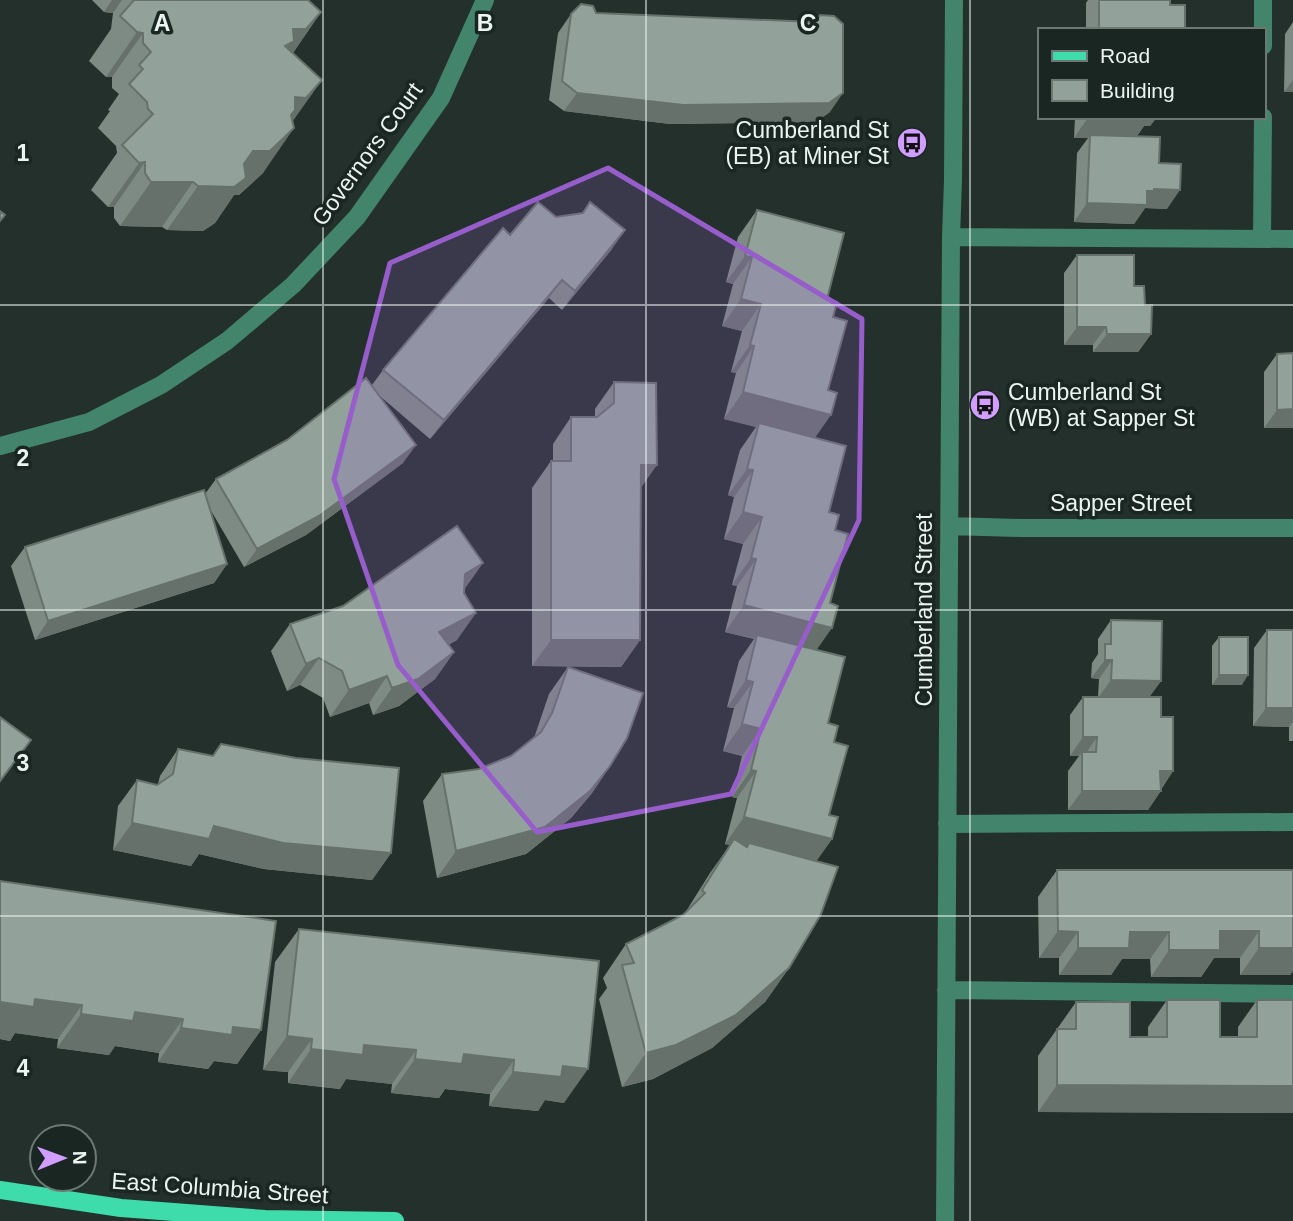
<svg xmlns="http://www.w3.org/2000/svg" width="1293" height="1221" viewBox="0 0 1293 1221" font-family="Helvetica,sans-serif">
<rect width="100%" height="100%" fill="#23302b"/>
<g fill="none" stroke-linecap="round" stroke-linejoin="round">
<path stroke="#43846c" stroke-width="18" d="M1263 46V0
M951 237 1293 239
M1262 239 1263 117
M0 446 89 422 161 385 227 341 293 285 357 217 441 98 485 0
M949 526 1021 528H1293
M947 824 1293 822
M946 990 1293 994
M945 1221 951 237 953 180 954 0"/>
<path stroke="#3edcab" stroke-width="18" d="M0 1190 121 1208 265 1219 395 1221"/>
</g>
<path fill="#7e8a84" d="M92 0H308L321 12 293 53V122L263 173 239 195H234L215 223 203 231 167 230 162 227 120 226 114 218V207H108L91 190 117 153 116 146 98 128 110 111 108 110 119 94 112 88V77H106L89 61 111 29 113 13 104 12Z
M1088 0H1170V5L1185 30H1086V3Z
M596 13 830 112 816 122 670 124 564 111 549 100 558 33 571 14Z
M1293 22V92H1284L1285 34Z
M1075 117H1157L1150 126H1144L1137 136 1159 163 1167 209 1145 208 1134 224 1074 222 1077 153 1088 138H1074Z
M590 202 612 249 562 310 549 298 430 439 381 397 403 463 306 535 244 567 210 509 227 564 214 583 35 640 11 566 25 547 205 494 216 479 287 440 372 385 383 370 510 235 556 217 582 213Z
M757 210 827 299 833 317 815 438 829 512 835 530 817 650 828 723 834 742 829 815 832 839 816 861 789 968 765 1002 712 1048 653 1079 622 1087 599 999 607 988 603 978 626 944 683 915 685 913 710 873 730 845 725 844 737 798 732 797 742 756 723 751 734 708 727 707 739 661 754 639 725 632 737 586 732 585 743 544 724 539 734 497 728 495 740 450 756 427 724 419 736 373 731 372 742 331 722 326 733 284 726 282 738 237Z
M1077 255 1134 286 1145 305 1151 334 1138 352H1093V345H1064V273Z
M1277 354 1293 428H1264V372Z
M614 382 641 488 640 640 621 667 532 666V488L551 461H553V444L571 417H595V409Z
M464 590 457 640 448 645 454 652 435 679 399 706 373 715 369 703 330 717 323 698 300 685 287 691 271 651 290 624Z
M1111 620 1161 681 1149 697 1161 717 1173 771 1148 810H1068V771L1079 756H1070V715L1083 697H1098L1099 679 1091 678 1092 663 1098 654V639Z
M1267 630H1293V741H1289V727L1253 726 1254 648Z
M1219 637 1242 685H1212V646Z
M568 667 610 766 592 793 571 818 526 854 437 878 423 801 442 774 479 769 511 756 534 738 549 694Z
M178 749 391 853 372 880 264 869 199 854 191 866 113 850 118 806 137 780 157 785 158 784 160 776Z
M1057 870H1293V971L1290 975H1240V958H1214L1201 977H1151L1150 959H1122L1111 975H1059V958H1039L1038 897Z
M0 881 261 1030 237 1064 214 1061 208 1069 158 1062 159 1053 115 1046 109 1055 57 1048 58 1039 15 1033 10 1041 0 1039Z
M299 929 599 961 564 1103 545 1100 538 1111 489 1106 490 1094 445 1089 439 1098 391 1093 392 1084 346 1079 340 1089 288 1083V1072L263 1070 275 962Z
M1167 1000 1220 1037H1238V1027L1257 1000H1293V1113L1038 1112V1056L1076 1002 1130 1037H1148V1027Z"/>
<path fill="#66716c" d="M112 0H122L113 13 104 12Z
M321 12 290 57 275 73 293 29Z
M137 32 143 33 112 77H106Z
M322 80 290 125 294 128 263 173 239 195H234L215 223 203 231 167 230 198 186 253 151 295 97Z
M1293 80V92H1284Z
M577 93H843L830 112 816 122 670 124 564 111Z
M1157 117 1150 126H1144L1135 139 1090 135 1088 138H1074L1087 119Z
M145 162 114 207H108L139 163Z
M151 182H193L162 227 120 226Z
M1154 189 1180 190 1167 209 1145 208 1134 224 1074 222 1087 203Z
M625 230 612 249 562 310 575 291Z
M745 256 752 257 733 284 726 282Z
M562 280 549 298 430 439 444 420Z
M741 299 761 304 742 331 722 326Z
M1077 327H1106L1093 345H1064Z
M1107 334H1151L1138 352H1093Z
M750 345 754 346 736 373 731 372Z
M743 392 831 415 812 442 759 423 756 427 724 419Z
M1293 409V428H1264L1277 410Z
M416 445 403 463 306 535 244 567 257 549Z
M641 465H657L638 492Z
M747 469 753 470 734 497 728 495Z
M743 512 762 517 743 544 724 539Z
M751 558 756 559 737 586 732 585Z
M483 563 464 590 465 574Z
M227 564 214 583 35 640 48 621Z
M744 605 832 628 813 655 757 635 754 639 725 632Z
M476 613 457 640 420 659 439 632Z
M551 640H640L621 667 532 666Z
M454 652 435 679 399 706 373 715 392 688Z
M319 658 300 685 287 691 306 664Z
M1105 660H1112L1099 679 1091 678Z
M1219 675H1248L1242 685H1212Z
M387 676 369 703 330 717 349 690Z
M746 680 753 682 734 708 727 707Z
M1111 680 1161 681 1148 699 1098 698Z
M1266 708H1293V722L1289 727 1253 726Z
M742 724 761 729 742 756 723 751Z
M1083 737H1097L1084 756 1082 752 1079 756H1070Z
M610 766 592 793 571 818 526 854 437 878 456 851Z
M751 770 756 771 737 798 732 797Z
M1160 771H1173L1160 790Z
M1082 791H1161L1148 810H1068Z
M744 817 832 839 813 866 749 843 745 849 725 844Z
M132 823 214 826 391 853 372 880 264 869 199 854 191 866 113 850Z
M1058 931 1078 932 1059 958H1039Z
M1220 931H1259L1240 958H1214L1201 977H1151L1169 950Z
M1130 932H1169L1150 959H1122L1111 975H1059L1078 948Z
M1259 948H1293V971L1290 975H1240Z
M789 968 765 1002 712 1048 653 1079 622 1087 646 1053Z
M35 999 82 1005 58 1039 15 1033 10 1041 0 1039V1002Z
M135 1012 183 1019 159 1053 115 1046 109 1055 57 1048 81 1014Z
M233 1027 261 1030 237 1064 214 1061 208 1069 158 1062 181 1028Z
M287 1036 312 1039 288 1072 263 1070Z
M364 1045 416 1050 392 1084 346 1079 340 1089 288 1083 311 1049Z
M464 1054 514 1060 490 1094 445 1089 439 1098 391 1093 415 1059Z
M563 1066 588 1069 564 1103 545 1100 538 1111 489 1106 513 1072Z
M1057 1085 1293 1086V1113L1038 1112Z"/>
<path fill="#92a19a" stroke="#66716c" stroke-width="2" d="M134 0H308L321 12 306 29H293L294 41 285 46 322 80 306 98 295 97V110L291 115 294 128 270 151H253L244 164 246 178 234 187 198 186 193 182H151L145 173V162L139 163 122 145 153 114 148 109 147 102 129 84 143 69 139 65 151 52 143 43V33L137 32 120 16Z
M1099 0H1170V5H1185V30H1099Z
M581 4 593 6 596 13 815 22 820 15 834 16 843 24V93L829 103 683 105 577 93 562 81 571 14Z
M1087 117H1148V120L1087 119Z
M1090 135 1160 137 1159 163 1181 164 1180 190 1154 189V191H1147V205L1087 203Z
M538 202 556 217 583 213 590 202 625 230 575 291 562 280 444 420 383 370 503 228 510 235Z
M757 210 844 233 827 299 837 302 833 317 847 321 828 390 837 393 831 415 743 392 754 346 750 345 761 304 741 299 752 257 745 256Z
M0 211 5 215 0 221Z
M1077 255H1134V286H1144L1145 305H1152L1151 334H1107L1106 327H1077Z
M1293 353V409L1277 410V354Z
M366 378 416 445 319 516 257 549 216 479 287 440Z
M614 382 656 383 657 465H641L640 640H551V461H571V417H597L614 403Z
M759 423 846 446 829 512 839 515 835 530 848 534 830 603 838 606 832 628 744 605 756 559 751 558 762 517 743 512 753 470 747 469Z
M204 490 227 564 48 621 25 547Z
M457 526 483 563 465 574 464 593 476 613 439 632 454 652 418 679 392 688 387 676 349 690 342 671 319 658 306 664 290 624 343 606Z
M1111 620 1162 621 1161 681 1111 680 1112 660H1105V644H1111Z
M1267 630H1293V708H1266Z
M757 635 845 657 828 723 838 726 834 742 848 746 829 815 838 817 832 839 744 817 756 771 751 770 761 729 742 724 753 682 746 680Z
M1219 637H1248V675H1219Z
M568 667 643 693 627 738 610 766 590 791 545 827 456 851 442 774 479 769 511 756 541 732 552 713Z
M1083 697H1161V717H1173V771H1160L1161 791H1082V752H1096L1097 737H1083Z
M0 717 31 740 0 781Z
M221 744 296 758 399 768 391 853 283 843 214 826 209 839 132 823 137 780 157 785 173 774 178 749 213 756Z
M734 839 747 847 749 843 838 867 821 914 789 968 736 1015 676 1045 646 1053 622 965 634 963 626 944 683 915 705 893 702 890Z
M1057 870H1293V948H1259V931H1220V950H1169V932H1130L1129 948H1078V932L1058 931Z
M0 881 276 921 261 1030 233 1027 232 1035 181 1028 183 1019 135 1012 133 1021 81 1014 82 1005 35 999 34 1007 0 1002Z
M299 929 599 961 588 1069 563 1066 561 1077 513 1072 514 1060 464 1054 462 1064 415 1059 416 1050 364 1045 363 1055 311 1049 312 1039 287 1036Z
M1167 1000H1220V1037H1257V1000H1293V1086L1057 1085V1029H1076V1002H1130V1037H1167Z"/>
<path fill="#975ecb" fill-opacity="0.2" stroke="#975ecb" stroke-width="5" stroke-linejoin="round" d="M608 168 862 319 859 520 731 794 537 832 398 665 334 479 390 263Z"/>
<path fill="none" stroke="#ebf4f0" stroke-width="2" stroke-opacity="0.55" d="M323 0V1221M646 0V1221M970 0V1221M0 305H1293M0 610H1293M0 916H1293"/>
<defs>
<g id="bus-disc" transform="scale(1.575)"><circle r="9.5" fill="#d19dfe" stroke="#192621"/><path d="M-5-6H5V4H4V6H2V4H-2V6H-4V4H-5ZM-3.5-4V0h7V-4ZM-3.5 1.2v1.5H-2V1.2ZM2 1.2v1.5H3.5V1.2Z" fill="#111"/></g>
</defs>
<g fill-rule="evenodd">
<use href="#bus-disc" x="912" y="143"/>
<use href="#bus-disc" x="985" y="405"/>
</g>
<g text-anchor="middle" stroke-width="7" stroke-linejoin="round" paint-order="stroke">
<g font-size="23" fill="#ebf4f0" stroke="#192621" text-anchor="end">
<text x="889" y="138">Cumberland St<tspan x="889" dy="26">(EB) at Miner St</tspan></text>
<text x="1008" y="400" text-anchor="start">Cumberland St<tspan x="1008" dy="26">(WB) at Sapper St</tspan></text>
</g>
<g font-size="23" fill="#ebf4f0" stroke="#192621">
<text transform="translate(367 154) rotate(-54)" y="8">Governors Court</text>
<text x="1121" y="511">Sapper Street</text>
<text transform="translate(924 610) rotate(-90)" y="8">Cumberland Street</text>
<text transform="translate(220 1188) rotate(4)" y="8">East Columbia Street</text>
</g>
</g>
<g font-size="23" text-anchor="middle" font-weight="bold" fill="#ebf4f0" stroke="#192621" stroke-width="7" stroke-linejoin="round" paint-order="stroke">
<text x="162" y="31">A</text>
<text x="485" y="31">B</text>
<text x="808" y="31">C</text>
<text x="23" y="161">1</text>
<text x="23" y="466">2</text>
<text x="23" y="771">3</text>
<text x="23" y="1076">4</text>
</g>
<rect x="1038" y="28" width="228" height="91" fill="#192621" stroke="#6d7874" stroke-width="2"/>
<rect x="1052" y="51" width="35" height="10" fill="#3edcab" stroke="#6d7874" stroke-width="2"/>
<text x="1100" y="63" font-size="21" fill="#ebf4f0">Road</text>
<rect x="1052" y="80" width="35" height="21" fill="#92a19a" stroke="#6d7874" stroke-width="2"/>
<text x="1100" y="98" font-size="21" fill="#ebf4f0">Building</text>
<g transform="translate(63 1158) rotate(89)"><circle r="33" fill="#192621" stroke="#6d7874" stroke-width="2"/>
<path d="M0-5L12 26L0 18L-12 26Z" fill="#d19dfe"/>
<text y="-10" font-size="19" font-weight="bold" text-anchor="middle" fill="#ebf4f0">N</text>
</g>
</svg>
